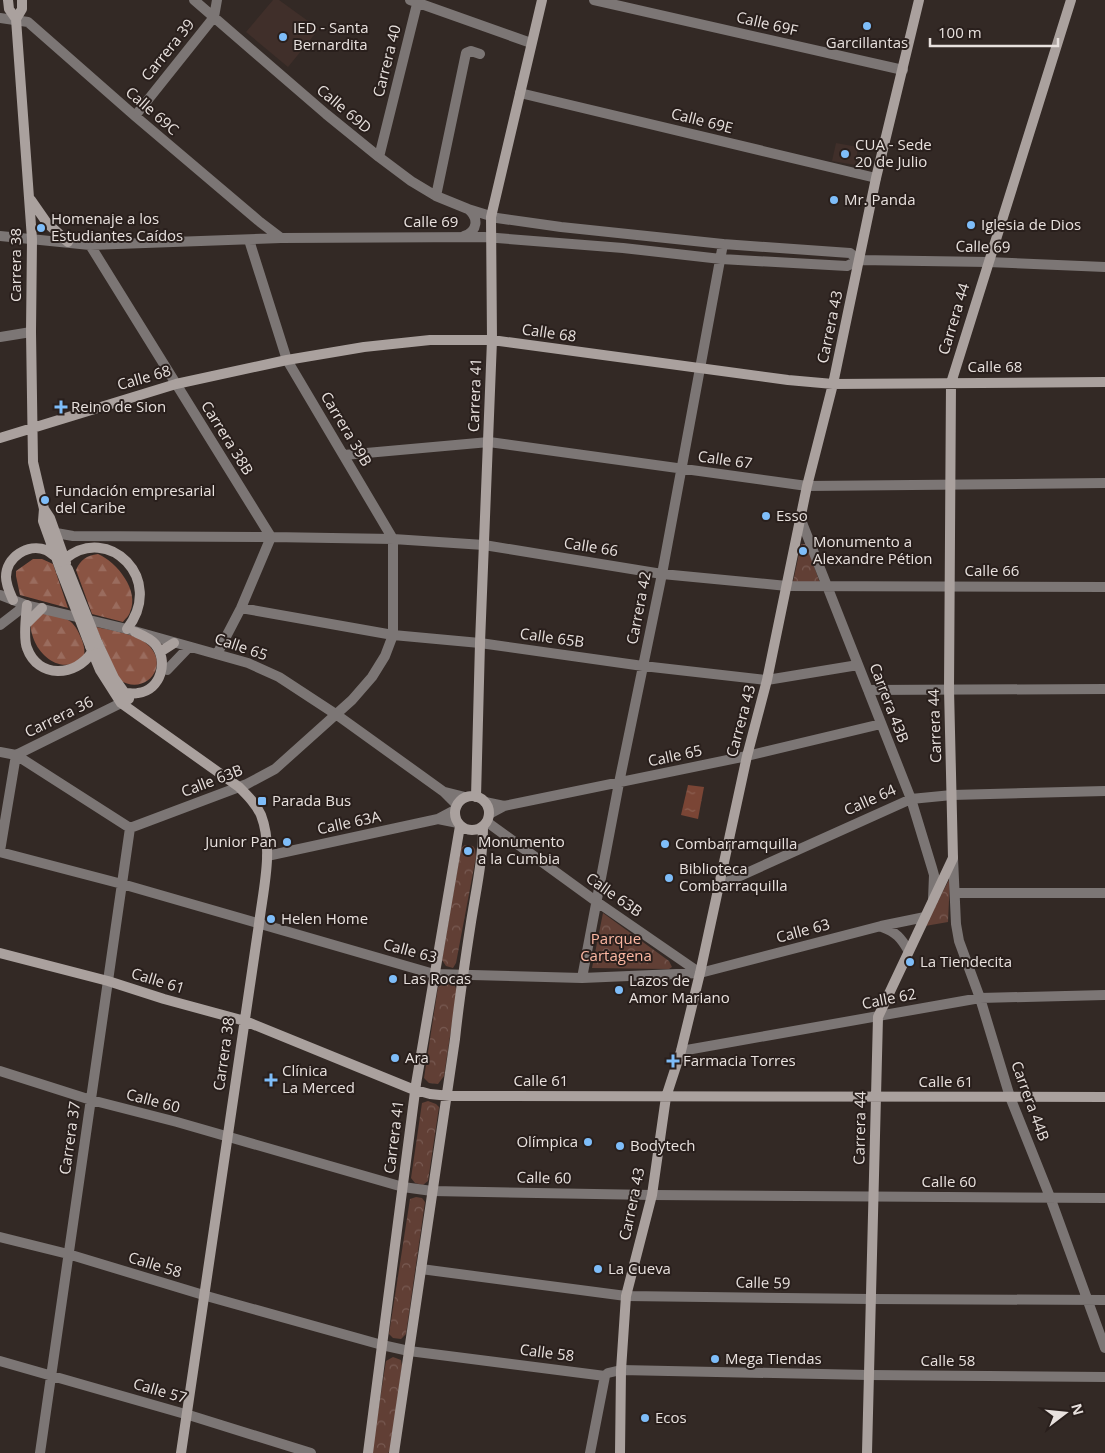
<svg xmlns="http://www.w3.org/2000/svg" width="1105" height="1453" viewBox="0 0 1105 1453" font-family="'Open Sans',sans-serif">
<defs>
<pattern id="forest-firs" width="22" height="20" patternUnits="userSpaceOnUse" patternTransform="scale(1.25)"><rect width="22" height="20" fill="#8a5443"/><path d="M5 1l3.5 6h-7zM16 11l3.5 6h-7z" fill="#9a6c5e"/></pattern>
<pattern id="park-crowns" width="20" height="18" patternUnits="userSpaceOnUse" patternTransform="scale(1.25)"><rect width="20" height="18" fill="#613f35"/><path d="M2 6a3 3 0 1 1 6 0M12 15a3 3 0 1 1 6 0" fill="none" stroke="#785a52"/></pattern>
<pattern id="water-ripples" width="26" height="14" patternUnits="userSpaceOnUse" patternTransform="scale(1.25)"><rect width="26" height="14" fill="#7a4535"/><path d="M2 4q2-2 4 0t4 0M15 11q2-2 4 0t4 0" fill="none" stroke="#8d6052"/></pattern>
</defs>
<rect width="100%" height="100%" fill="#332925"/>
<path fill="#402f2a" d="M273 0H279L319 29 288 67 246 32Z
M836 143 858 147 855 165 832 161Z"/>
<path fill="url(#forest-firs)" d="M98 554C117 562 140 591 130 612 129 616 125 619 123 622L92 614 76 570C81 559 86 556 98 554Z
M33 559H42L53 564 68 608 20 595 16 576V571Z
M46 613C68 619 73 618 82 640 84 646 85 650 84 656 81 658 78 661 74 663 57 670 40 655 34 640 32 634 29 627 32 621 35 616 41 614 46 613Z
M96 627C110 630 137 634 147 644 171 664 147 697 119 680Z"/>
<path fill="url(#park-crowns)" d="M801 544H806L820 583 793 582Z
M465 845 473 846 475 849 476 857 456 963 453 968 446 966 442 960 461 848Z
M950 878 948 922 925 926Z
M603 913 669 961 672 967 669 969 592 968Z
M445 982 454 984 457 990 444 1076 438 1084 429 1083 424 1078 438 987Z
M428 1101 436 1104 439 1107 428 1181 423 1185 415 1183 411 1178 422 1103Z
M416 1197 422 1198 425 1202 406 1334 401 1339 393 1338 389 1334 410 1199Z
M393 1357 401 1360 402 1366 390 1451 388 1453H373L372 1451 386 1361Z"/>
<path fill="url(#water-ripples)" d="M688 785 704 787 698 819 681 815Z"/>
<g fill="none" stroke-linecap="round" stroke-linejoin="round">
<path stroke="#7c7675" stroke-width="10" d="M194 0 326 114 379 157 411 181 436 196 468 209 497 218 561 227 723 244 850 253 859 260
M410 0 531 43
M594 0 903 70
M0 18 28 22 135 116 260 222 281 238
M520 93 876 178
M135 116 214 17 217 0
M379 157 418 0
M436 196 466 53 471 51 480 54
M0 236 90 245 281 238 484 237 623 248 721 259 847 266 859 260 988 262 1105 267
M464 236C478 231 479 218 468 209
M90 245 271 537 241 608 217 654
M0 337 31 332
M344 455 489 442 807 486 1105 483
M801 520 911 799 932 868 934 875 933 900
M56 533 73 536 271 537 393 539 484 545 662 574 787 586 1105 587
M0 595 26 605 127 629 248 663 279 677 337 715 444 792 457 805
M241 608 393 635 480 643 643 666 767 680 858 665
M0 625 26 605
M167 670 189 647
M868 690 1105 689
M0 752 16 755 130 828 247 784 275 769 352 700 372 677 385 656 393 635V539L287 360 249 240
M445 792 465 797
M485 802 504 806
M489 814 504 806 747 756 881 724
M438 819 458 823
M487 822 597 902 700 973
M0 851 16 755 121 703
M0 852 122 884 434 974 582 978 700 973 881 926 925 917
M267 856 438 819 455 810
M953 858 956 924 959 941 980 998 1010 1097 1050 1197 1105 1348
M720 885 911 799 952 795 1105 791
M955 893H1105
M882 927C896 932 901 938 908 950
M582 978 619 783 662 574 723 244
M681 1051 980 998 1105 995
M0 1071 91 1100 177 1122 403 1187 432 1191 652 1195 1105 1198
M0 1237 68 1254 210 1297 382 1345 409 1351 605 1376 608 1373 621 1370 868 1375 1105 1377
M421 1269 626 1296 871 1299 1105 1300
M0 1361 192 1416 311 1453
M40 1453 130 828
M590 1453 605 1376"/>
<path stroke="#aaa19e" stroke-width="10" d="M8 0 9 9 16 19 32 239 31 332 33 462 44 509 43 521 61 571
M16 19 22 9V0
M31 200 47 223 68 242
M0 438 176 384 287 360 364 347 430 340H492L788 380 833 384 1105 382
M44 509 50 518 66 563
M65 559C108 523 166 579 127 629
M13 600C10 593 6 585 6 577 6 557 28 543 46 550 50 552 53 555 56 557
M27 605C26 616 23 638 27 648 38 679 76 677 92 652
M27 623 42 608
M98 644 114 678 129 699
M90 646 100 670 121 703 239 787C248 796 256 804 261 815 274 849 263 890 259 924L181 1453
M160 652 174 643
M126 693C130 693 134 694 138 693 161 690 169 661 155 644 150 638 142 635 135 632
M455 813a17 17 0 1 1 34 0a17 17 0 1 1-34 0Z
M476 797 480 643 492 340 491 217 542 0
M0 953 108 981 164 999 245 1021 412 1089 430 1094 450 1096 1105 1097
M368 1453 416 1084 460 826
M394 1453 455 1039C459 1000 465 961 471 922 476 890 483 859 483 827
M620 1453 621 1370 626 1296 652 1195 666 1097 681 1051 700 973 747 756 767 680 807 486 833 384 876 178 919 0
M867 1453 878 1017 953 858 949 689 951 383 1071 0"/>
<path stroke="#aaa19e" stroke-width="10" d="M68 569 98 644
M61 571 90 646"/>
</g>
<g fill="#7ebdf9" stroke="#291f1c" stroke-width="2">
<circle cx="867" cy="26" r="5"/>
<circle cx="283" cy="37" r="5"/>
<circle cx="845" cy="154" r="5"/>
<circle cx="834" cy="200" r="5"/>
<circle cx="971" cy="225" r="5"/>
<circle cx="41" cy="228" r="5"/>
<path d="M58.5 399.5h5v5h5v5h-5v5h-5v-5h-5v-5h5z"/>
<circle cx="45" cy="500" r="5"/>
<circle cx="766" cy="516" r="5"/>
<circle cx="803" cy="551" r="5"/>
<rect x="257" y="796" width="10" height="10" rx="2.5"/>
<circle cx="287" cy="842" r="5"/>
<circle cx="665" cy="844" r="5"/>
<circle cx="468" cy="851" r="5"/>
<circle cx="669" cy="878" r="5"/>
<circle cx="271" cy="919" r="5"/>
<circle cx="910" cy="962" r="5"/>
<circle cx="393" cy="979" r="5"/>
<circle cx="619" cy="990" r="5"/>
<circle cx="395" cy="1058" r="5"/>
<path d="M670.5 1053.5h5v5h5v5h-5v5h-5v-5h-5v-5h5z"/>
<path d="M268.5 1072.5h5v5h5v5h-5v5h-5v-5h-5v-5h5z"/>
<circle cx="588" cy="1142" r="5"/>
<circle cx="620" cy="1146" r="5"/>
<circle cx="598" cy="1269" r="5"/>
<circle cx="715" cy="1359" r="5"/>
<circle cx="645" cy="1418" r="5"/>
</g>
<g text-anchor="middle" stroke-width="4" stroke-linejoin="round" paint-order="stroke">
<g font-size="15" fill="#e8e1de" stroke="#291f1c">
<text transform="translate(767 24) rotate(13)" y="5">Calle 69F</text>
<text transform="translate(168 50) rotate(-51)" y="5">Carrera 39</text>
<text transform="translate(387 61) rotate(-76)" y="5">Carrera 40</text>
<text transform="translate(344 109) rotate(40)" y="5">Calle 69D</text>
<text transform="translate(152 111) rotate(41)" y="5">Calle 69C</text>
<text transform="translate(702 121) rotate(14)" y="5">Calle 69E</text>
<text x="431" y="227">Calle 69</text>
<text transform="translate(983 247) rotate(1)" y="5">Calle 69</text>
<text transform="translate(16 265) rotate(-90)" y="5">Carrera 38</text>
<text transform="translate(954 319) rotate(-73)" y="5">Carrera 44</text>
<text transform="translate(830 327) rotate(-78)" y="5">Carrera 43</text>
<text transform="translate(549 333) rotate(8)" y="5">Calle 68</text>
<text x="995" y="372">Calle 68</text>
<text transform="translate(144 378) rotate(-16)" y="5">Calle 68</text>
<text transform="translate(475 395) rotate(-88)" y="5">Carrera 41</text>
<text transform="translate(346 429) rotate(59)" y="5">Carrera 39B</text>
<text transform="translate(227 438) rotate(58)" y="5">Carrera 38B</text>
<text transform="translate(725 460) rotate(8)" y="5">Calle 67</text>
<text transform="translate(591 547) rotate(9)" y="5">Calle 66</text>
<text x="992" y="576">Calle 66</text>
<text transform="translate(639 608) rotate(-79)" y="5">Carrera 42</text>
<text transform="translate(552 638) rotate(8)" y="5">Calle 65B</text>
<text transform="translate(241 647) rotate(19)" y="5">Calle 65</text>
<text transform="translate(889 703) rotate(69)" y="5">Carrera 43B</text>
<text transform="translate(59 717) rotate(-26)" y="5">Carrera 36</text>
<text transform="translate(741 721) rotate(-75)" y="5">Carrera 43</text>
<text transform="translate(935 726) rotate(-92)" y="5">Carrera 44</text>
<text transform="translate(675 756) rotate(-12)" y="5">Calle 65</text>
<text transform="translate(212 781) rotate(-21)" y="5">Calle 63B</text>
<text transform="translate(870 800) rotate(-24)" y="5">Calle 64</text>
<text transform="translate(349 823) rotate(-12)" y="5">Calle 63A</text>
<text transform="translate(614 895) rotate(35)" y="5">Calle 63B</text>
<text transform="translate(803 931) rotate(-15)" y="5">Calle 63</text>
<text transform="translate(410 951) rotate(15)" y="5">Calle 63</text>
<text transform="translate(158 981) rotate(17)" y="5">Calle 61</text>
<text transform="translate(889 999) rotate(-11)" y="5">Calle 62</text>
<text transform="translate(224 1054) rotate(-82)" y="5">Carrera 38</text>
<text x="541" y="1086">Calle 61</text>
<text x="946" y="1087">Calle 61</text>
<text transform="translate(153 1101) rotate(15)" y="5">Calle 60</text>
<text transform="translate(1030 1101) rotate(70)" y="5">Carrera 44B</text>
<text transform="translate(860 1128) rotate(-89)" y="5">Carrera 44</text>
<text transform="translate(394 1137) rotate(-83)" y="5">Carrera 41</text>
<text transform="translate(70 1138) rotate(-82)" y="5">Carrera 37</text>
<text transform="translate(544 1178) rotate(1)" y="5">Calle 60</text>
<text x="949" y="1187">Calle 60</text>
<text transform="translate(632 1204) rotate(-78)" y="5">Carrera 43</text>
<text transform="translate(155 1265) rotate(17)" y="5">Calle 58</text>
<text transform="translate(763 1283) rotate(1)" y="5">Calle 59</text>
<text transform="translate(547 1353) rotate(7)" y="5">Calle 58</text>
<text x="948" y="1366">Calle 58</text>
<text transform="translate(160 1391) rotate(16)" y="5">Calle 57</text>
</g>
<g font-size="15" fill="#e8e1de" stroke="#291f1c" text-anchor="start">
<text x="293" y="33">IED - Santa<tspan x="293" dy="17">Bernardita</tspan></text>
<text x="867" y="48" text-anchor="middle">Garcillantas</text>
<text x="855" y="150">CUA - Sede<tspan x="855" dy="17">20 de Julio</tspan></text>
<text x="844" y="205">Mr. Panda</text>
<text x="51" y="224">Homenaje a los<tspan x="51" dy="17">Estudiantes Caídos</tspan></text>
<text x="981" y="230">Iglesia de Dios</text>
<text x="71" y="412">Reino de Sion</text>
<text x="55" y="496">Fundación empresarial<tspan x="55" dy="17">del Caribe</tspan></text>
<text x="776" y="521">Esso</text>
<text x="813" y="547">Monumento a<tspan x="813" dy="17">Alexandre Pétion</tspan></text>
<text x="272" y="806">Parada Bus</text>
<text x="277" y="847" text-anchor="end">Junior Pan</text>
<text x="478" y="847">Monumento<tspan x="478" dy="17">a la Cumbia</tspan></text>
<text x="675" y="849">Combarramquilla</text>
<text x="679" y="874">Biblioteca<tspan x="679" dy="17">Combarraquilla</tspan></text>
<text x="281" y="924">Helen Home</text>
<text x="920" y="967">La Tiendecita</text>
<text x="403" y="984">Las Rocas</text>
<text x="629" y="986">Lazos de<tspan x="629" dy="17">Amor Mariano</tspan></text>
<text x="405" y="1063">Ara</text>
<text x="683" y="1066">Farmacia Torres</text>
<text x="282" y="1076">Clínica<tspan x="282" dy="17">La Merced</tspan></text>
<text x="578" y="1147" text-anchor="end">Olímpica</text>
<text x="630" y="1151">Bodytech</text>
<text x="608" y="1274">La Cueva</text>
<text x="725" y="1364">Mega Tiendas</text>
<text x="655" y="1423">Ecos</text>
</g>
<g font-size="15" fill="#fdb8a3" stroke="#291f1c">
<text x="616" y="944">Parque<tspan x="616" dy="17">Cartagena</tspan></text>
</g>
</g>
<g transform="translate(1065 1413) rotate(74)" stroke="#291f1c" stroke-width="4" paint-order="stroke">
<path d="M0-4L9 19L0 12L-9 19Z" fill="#e8e1de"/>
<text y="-8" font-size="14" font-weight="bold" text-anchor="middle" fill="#e8e1de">N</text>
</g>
<path d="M930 38v8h128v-8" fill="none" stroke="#e8e1de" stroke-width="2.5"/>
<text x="938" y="38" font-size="15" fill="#e8e1de" stroke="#291f1c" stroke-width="4" paint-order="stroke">100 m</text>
</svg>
